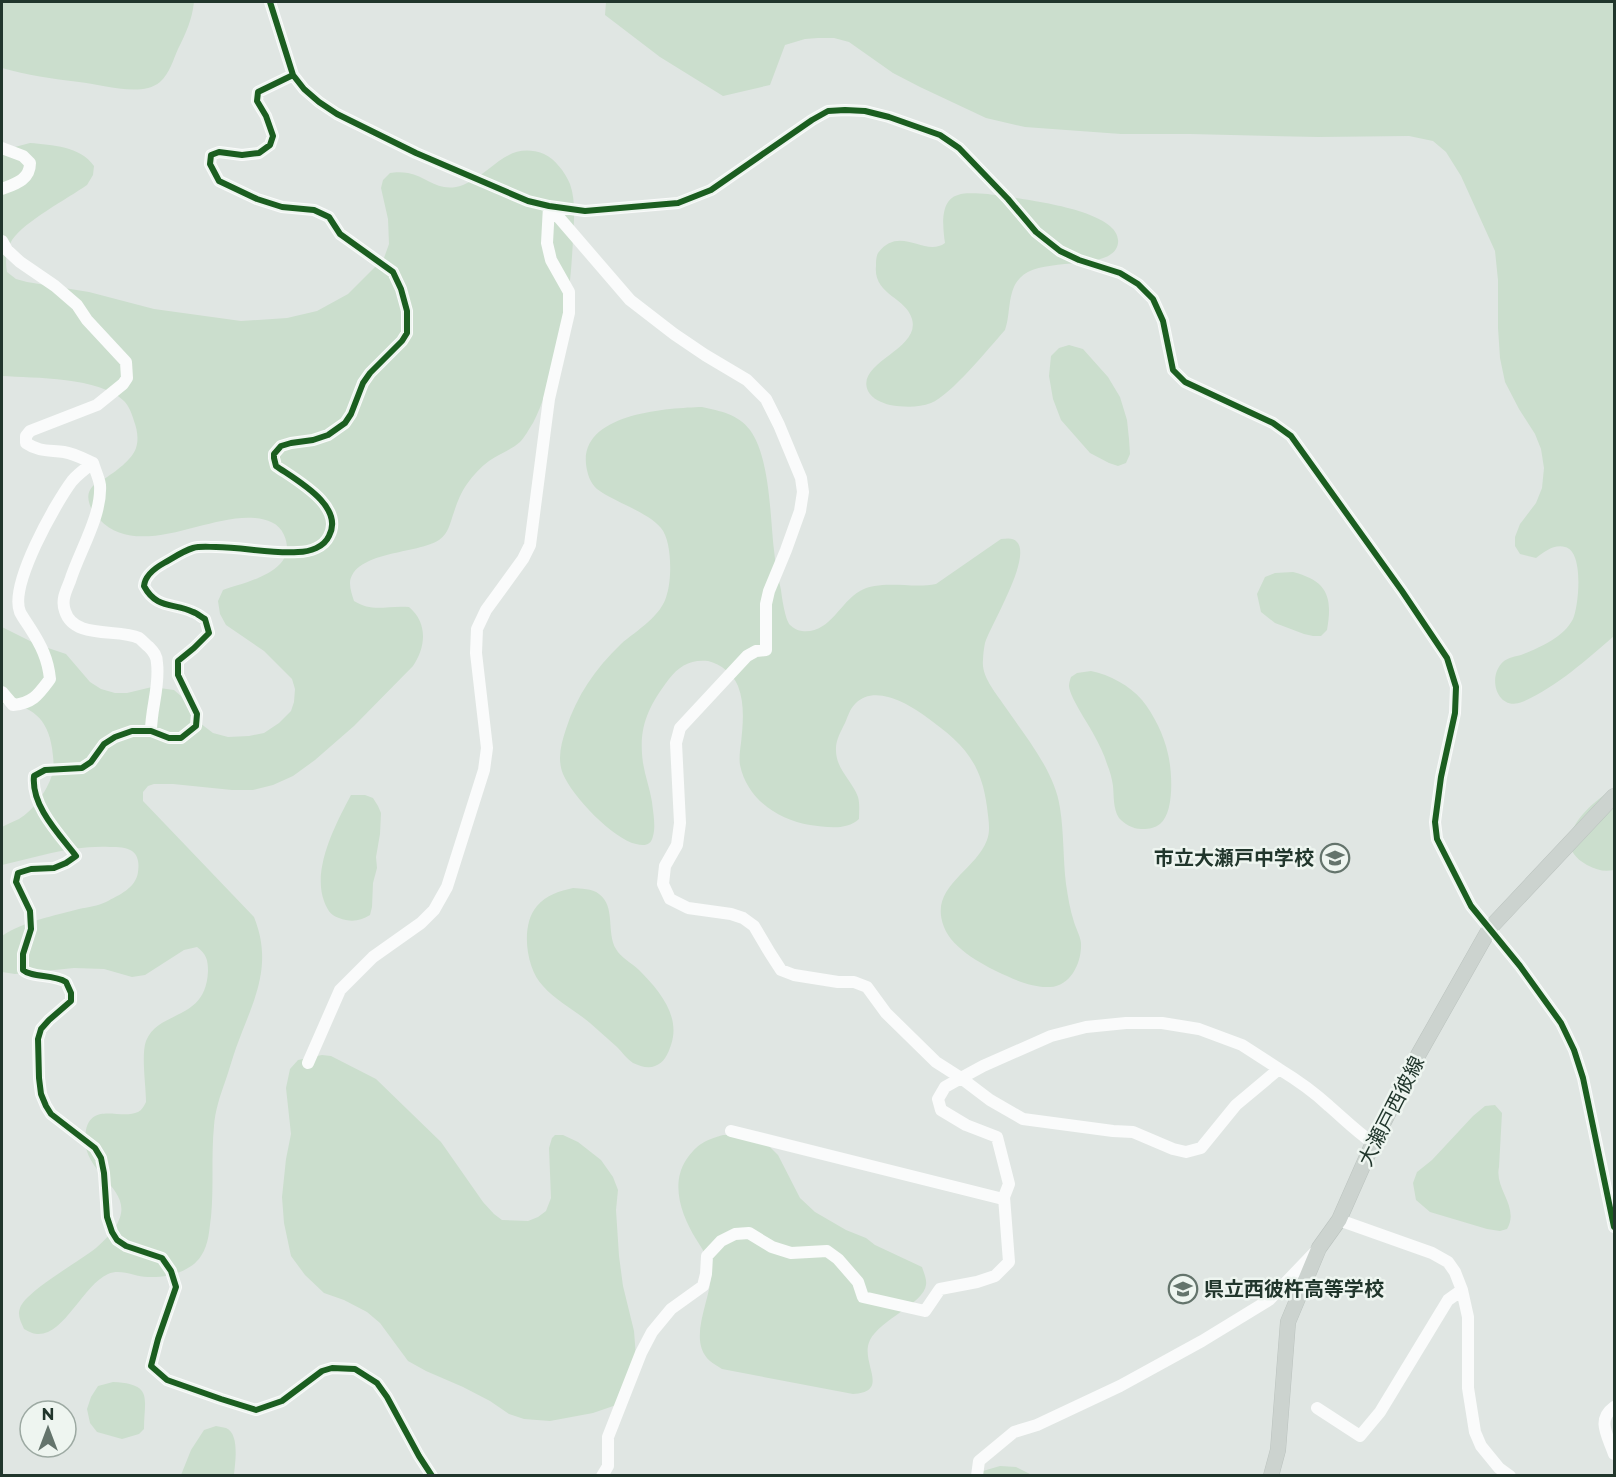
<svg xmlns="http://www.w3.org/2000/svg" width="1616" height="1477" viewBox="0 0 1616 1477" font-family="Montserrat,'Noto Sans JP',sans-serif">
<rect width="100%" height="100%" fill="#e0e6e3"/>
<path fill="#cbdecd" d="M2 2H194C192 20 186 33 178 49 173 60 170 73 160 82 141 98 101 84 79 82 52 79 27 75 2 68Z
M606 2H1614V636C1586 660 1557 687 1522 702 1497 712 1486 676 1504 661 1508 658 1516 656 1521 655 1539 648 1564 637 1573 619 1579 605 1584 551 1565 547 1554 544 1544 552 1536 558L1520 554 1515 546V537L1520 524 1536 503 1542 488 1544 468 1541 449 1535 434 1519 409 1505 382 1500 358 1498 328V280L1495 251 1461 176 1446 152 1433 141 1409 136 1318 137 1190 134H1121L1025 127 986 118 920 87 893 73 849 42 834 38H818L805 39 785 45 770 85 723 96 660 57 605 15Z
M30 143C52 145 80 146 94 166L93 175 87 185C67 199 25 221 12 240 6 250 5 261 7 272L16 279 27 282 89 292 154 309 241 321 287 318 317 311 348 294 384 258 389 244 388 219 381 188 383 180 390 173C395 172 402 172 408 173 428 177 439 194 463 185 493 173 507 140 544 154 555 159 565 172 570 184 576 201 574 221 573 238 572 262 570 287 566 311 564 328 558 346 553 363 548 384 543 404 533 423 529 429 525 437 520 442 511 450 499 454 489 461 481 467 473 475 467 484 461 492 457 503 454 512 450 523 449 533 439 540 418 554 353 551 350 583 350 589 352 595 354 601 373 613 387 605 409 607 428 623 426 647 413 666L354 726 315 760 293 776 273 785 253 790H232L173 784H154L148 786 143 792V801L254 917C274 967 253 1001 236 1048 232 1059 229 1071 225 1082 220 1096 215 1111 214 1126 211 1156 214 1187 211 1217 209 1231 209 1244 201 1256 191 1272 166 1278 148 1277 135 1277 121 1268 108 1274 83 1285 64 1336 37 1334 33 1334 28 1331 24 1329 21 1322 17 1315 20 1308 26 1291 80 1261 96 1248 163 1190 75 1183 86 1130 92 1102 121 1120 138 1112 142 1110 144 1106 146 1102 146 1086 141 1055 146 1041 159 1009 206 1022 208 971 208 959 206 954 197 947L184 950 145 975 132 977 104 969 74 968 15 974 2 972V936C24 921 54 916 79 909 88 907 98 906 106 902 119 895 136 888 138 872 139 865 139 856 132 851 126 847 118 847 110 847 72 845 38 857 2 865V827C7 824 13 822 19 819 33 811 47 791 52 775 55 766 53 757 52 748 48 719 31 704 2 704V627L36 644 66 654 90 682 101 689 115 693H127L152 687 174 690 181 696 196 720 213 733 228 737 249 736 264 733 279 723 291 711 294 702 295 689 292 679 264 651 226 625 220 614 218 601 223 590C246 582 300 571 284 535 279 523 267 519 255 518 208 513 138 561 99 519 92 512 85 499 90 490 93 484 99 482 104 479 115 472 132 460 136 448 139 439 137 429 134 421 132 414 129 406 124 401 100 377 34 378 2 376V154L11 148Z
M988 194C1012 198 1123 208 1118 243 1114 273 1040 255 1020 278 1007 291 1011 314 1005 330 990 347 950 396 931 403 918 408 903 407 890 405 882 403 872 399 868 391 855 362 921 350 912 319 906 297 873 295 876 266 876 261 876 257 878 253 900 224 925 258 945 243 943 229 939 200 958 195 967 192 979 194 988 194Z
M1069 345 1083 349 1108 377 1120 397 1127 420 1129 439 1130 454 1126 463 1118 466 1109 463 1090 453 1061 420 1053 399 1049 376 1051 356 1059 348Z
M702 407C720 411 738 414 750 430 770 457 770 516 774 550 775 563 778 577 781 590 782 598 785 619 790 625 793 628 799 631 802 631 830 634 839 603 860 591 881 579 912 589 936 584L1001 539C1006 539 1013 537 1017 542 1032 558 991 624 985 643 984 648 983 655 983 660 981 677 997 694 1006 708 1026 737 1055 772 1060 808 1064 833 1063 859 1066 884 1068 897 1070 910 1074 922 1076 929 1080 935 1081 943 1082 962 1071 986 1050 987 1036 988 1019 982 1007 976 986 967 952 949 944 927 928 887 975 872 987 840 991 830 988 817 987 807 981 760 961 742 925 716 907 703 874 684 855 704 850 709 848 716 845 723 841 731 836 740 836 748 835 769 852 780 858 797 860 804 859 812 859 819 846 831 826 827 810 825 778 820 747 799 740 765 739 758 740 750 741 743 743 724 745 704 738 686 733 674 721 664 708 661 691 659 679 666 669 679 648 707 638 727 643 763 645 776 650 789 652 802 653 812 656 826 653 836 651 846 644 846 636 844 613 839 572 796 563 774 557 759 561 744 566 729 577 695 595 669 621 644 637 630 662 616 667 594 672 578 672 541 661 528 648 512 614 502 597 489 590 483 587 473 586 464 581 413 668 408 702 407Z
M1293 572C1327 581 1333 596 1327 630L1321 636H1313L1304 634 1275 623 1261 612 1257 594 1265 577 1275 573Z
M1091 671C1110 675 1129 685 1142 700 1154 715 1164 735 1168 754 1172 770 1175 812 1160 824 1155 828 1149 829 1143 829 1135 830 1124 824 1119 818 1113 809 1114 796 1113 786 1112 779 1110 771 1107 764 1104 754 1099 744 1094 735 1088 723 1070 698 1069 686 1069 683 1070 680 1071 677L1077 673Z
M1609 792H1614V870C1604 872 1597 870 1587 865 1548 844 1585 807 1609 792Z
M351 795H365L373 798 378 806 381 813 380 834 376 857 377 868 373 883 372 907 370 915C359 922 350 922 339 918 330 915 327 909 324 901 312 869 336 823 351 795Z
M573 888C581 889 592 888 599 894 616 906 606 933 616 949 621 958 632 963 639 970 659 990 681 1016 671 1045 668 1054 664 1063 655 1066 648 1069 640 1066 633 1063 627 1059 622 1052 617 1047 608 1039 599 1031 590 1023 575 1010 556 1001 543 986 526 969 520 925 537 906 546 895 560 891 573 888Z
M322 1055 331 1056 376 1079 441 1142 483 1202 494 1214 502 1220 528 1221 538 1217 546 1211 551 1198 549 1148 552 1138 555 1135H563L578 1142 601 1160 613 1177 618 1190 616 1210 619 1256 623 1286 634 1331 637 1370 632 1391 625 1402 593 1413 550 1421 524 1419 509 1414 490 1401 463 1387 426 1371 408 1361 380 1323 367 1312 344 1300 324 1293 305 1275 291 1256 284 1223 282 1197 286 1159 291 1134 286 1088 290 1069 298 1060Z
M1495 1105 1502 1113 1499 1167C1494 1189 1520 1207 1507 1229L1500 1231 1487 1229 1430 1212 1416 1200 1413 1183 1417 1172 1432 1160 1473 1116 1485 1106Z
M723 1135H741L766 1143 778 1155 800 1198 815 1212 846 1230 866 1238 875 1245 922 1267C924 1273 927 1280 926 1285 924 1303 880 1320 870 1340 859 1362 892 1392 853 1394L722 1369C718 1366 713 1364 710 1361 686 1340 712 1299 711 1272 710 1259 702 1249 696 1239 682 1216 670 1185 686 1160 698 1143 704 1141 723 1135Z
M113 1382C154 1384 144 1398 144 1429L139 1434 122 1439 97 1432 90 1423 87 1409 91 1397 98 1386Z
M216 1426C219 1427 223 1427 226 1428 240 1434 235 1463 234 1475H181L191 1450 204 1430Z
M1000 1466 1016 1467 1032 1475 979 1476 983 1471Z"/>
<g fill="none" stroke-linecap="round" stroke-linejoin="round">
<g stroke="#bbc3bf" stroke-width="16">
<path id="major" d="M1271 1476 1278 1450 1288 1322 1319 1248 1339 1220 1373 1143 1417 1057 1490 928 1614 796"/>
</g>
<path stroke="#fafbfb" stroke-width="12" d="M270 2 293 75 304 89 319 102 337 114 416 153 528 201 549 206 585 211 678 203 711 190 812 120 828 111 845 110 865 111 889 117 940 135 959 148 1008 199 1036 232 1060 251 1079 260 1120 273 1138 284 1153 299 1163 321 1173 370 1185 382 1273 423 1291 436 1402 591 1447 658 1456 687 1455 713 1441 777 1435 822 1437 839 1471 906 1520 966 1561 1023 1574 1050 1583 1078 1614 1227
M293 75 258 92 257 101 266 116 273 136 270 145 259 153 242 155 219 152 211 155 210 164 219 181 257 199 282 207 314 210 329 217 340 234 393 272 401 289 407 311V333L402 341 370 373 363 383 351 414 345 423 328 435 313 440 291 443 281 446 274 454V458L276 466C296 480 345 506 329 536 324 547 310 552 298 552 271 554 243 547 216 547 208 547 200 546 193 548 183 551 173 558 164 563 155 568 145 575 144 586 156 609 174 603 193 612 197 613 201 617 205 619L209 633 194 648 178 661V675L197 714 196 726 181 738H169L151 731H132L115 737 104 744 91 762 82 768 45 770 34 776C31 806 59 834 76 856L66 863 54 868 31 869 18 873 16 882 30 911 31 929 23 954V970C32 978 53 974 66 982L71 993V1001L49 1020 41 1029 38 1039 39 1078 41 1094 46 1106 51 1114 95 1148 101 1158 104 1173 107 1217 112 1232 117 1240 126 1246 162 1258 171 1271 176 1287 158 1339 151 1366 167 1380 221 1399 256 1410 282 1401 322 1371 332 1368 355 1369 377 1383 387 1397 419 1456 432 1476
M2 148 23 156 30 163C30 180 15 184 2 189
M549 206 630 300 674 334 705 355 747 380 766 399 779 425 801 478 803 492 800 511 786 550 769 591 766 604V650L756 651 747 656 680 728 676 743 680 823 677 845 665 866 663 884 670 899 688 908 731 914 743 918 754 926 770 953 781 970 794 975 838 982H854L867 987 886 1013 936 1062 961 1078 990 1100 1023 1119 1113 1131 1133 1132 1173 1149 1186 1152 1201 1148 1236 1105 1279 1069C1297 1080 1314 1092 1329 1106 1344 1119 1357 1132 1373 1143
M2 241 7 250 20 262 55 286 77 305 87 320 126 362 127 378 123 384 97 405 30 431 26 436V443C39 452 49 450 64 452 75 454 84 459 93 463 95 470 99 478 100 485 102 516 79 552 70 581 66 591 61 600 65 611 74 640 118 628 139 638 142 640 146 645 149 647 154 652 157 656 157 663 160 686 151 708 151 731
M2 692 13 705C33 703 38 695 50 679 48 659 41 645 30 628 27 623 23 618 20 612 9 585 55 504 72 481 78 474 86 468 93 463
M308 1063 340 990 373 957 421 923 434 910 447 887 484 770 487 748 476 653 477 629 486 610 523 559 530 545 549 399 569 313V292L551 260 547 243 549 206
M731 1131 999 1198 1004 1197
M1339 1220 1432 1253 1448 1262 1455 1272 1462 1290 1468 1317V1388L1475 1432 1481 1446 1499 1468 1510 1476
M1614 1407C1596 1420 1608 1436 1614 1454
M1317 1408 1360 1436 1380 1412 1448 1300 1462 1290
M602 1476 608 1466V1437L641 1353 652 1332 671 1309 703 1286 706 1274 707 1256 721 1241 735 1234 749 1233 772 1247 791 1253 827 1251 838 1259 858 1282 863 1297 925 1311 940 1289 977 1282 995 1276 1009 1262 1004 1197 1009 1184 997 1137 966 1125 941 1110 938 1099 945 1087 961 1078 983 1066 1051 1036 1086 1027 1126 1023H1162L1199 1029 1242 1045 1279 1069
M977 1476 979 1461 1014 1432 1037 1425 1120 1386 1202 1341 1269 1300 1316 1251"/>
<use href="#major" stroke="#ccd3cf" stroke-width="15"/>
<g stroke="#eef5f0" stroke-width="10">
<path id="cycleway" d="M270 2 293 75 304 89 319 102 337 114 416 153 528 201 549 206 585 211 678 203 711 190 812 120 828 111 845 110 865 111 889 117 940 135 959 148 1008 199 1036 232 1060 251 1079 260 1120 273 1138 284 1153 299 1163 321 1173 370 1185 382 1273 423 1291 436 1402 591 1447 658 1456 687 1455 713 1441 777 1435 822 1437 839 1471 906 1520 966 1561 1023 1574 1050 1583 1078 1614 1227
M293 75 258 92 257 101 266 116 273 136 270 145 259 153 242 155 219 152 211 155 210 164 219 181 257 199 282 207 314 210 329 217 340 234 393 272 401 289 407 311V333L402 341 370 373 363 383 351 414 345 423 328 435 313 440 291 443 281 446 274 454V458L276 466C296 480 345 506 329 536 324 547 310 552 298 552 271 554 243 547 216 547 208 547 200 546 193 548 183 551 173 558 164 563 155 568 145 575 144 586 156 609 174 603 193 612 197 613 201 617 205 619L209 633 194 648 178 661V675L197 714 196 726 181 738H169L151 731H132L115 737 104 744 91 762 82 768 45 770 34 776C31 806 59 834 76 856L66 863 54 868 31 869 18 873 16 882 30 911 31 929 23 954V970C32 978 53 974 66 982L71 993V1001L49 1020 41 1029 38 1039 39 1078 41 1094 46 1106 51 1114 95 1148 101 1158 104 1173 107 1217 112 1232 117 1240 126 1246 162 1258 171 1271 176 1287 158 1339 151 1366 167 1380 221 1399 256 1410 282 1401 322 1371 332 1368 355 1369 377 1383 387 1397 419 1456 432 1476"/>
</g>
<use href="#cycleway" stroke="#1b5e20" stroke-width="6"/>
</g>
<defs>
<g id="school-ring" transform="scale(1.5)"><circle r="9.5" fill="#eef5f0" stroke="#64746c" stroke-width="1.5"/><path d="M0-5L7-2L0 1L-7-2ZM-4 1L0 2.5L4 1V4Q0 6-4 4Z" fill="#64746c"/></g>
</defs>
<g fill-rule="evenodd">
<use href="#school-ring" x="1335" y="858"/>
<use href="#school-ring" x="1183" y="1289"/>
</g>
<g text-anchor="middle" stroke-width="5" stroke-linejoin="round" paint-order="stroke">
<g font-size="20" font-weight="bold" fill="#21362c" stroke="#eef5f0" text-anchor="end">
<text x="1314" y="865">市立大瀬戸中学校</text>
<text x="1204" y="1296" text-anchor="start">県立西彼杵高等学校</text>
</g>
<g font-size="20" fill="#21362c" stroke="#eef5f0">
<text transform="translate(1391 1111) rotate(-63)" y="7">大瀬戸西彼線</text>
</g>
</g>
<rect width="1616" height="1477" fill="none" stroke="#21362c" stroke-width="6"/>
<g transform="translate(48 1429)"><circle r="28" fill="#eef5f0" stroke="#9ca9a2" stroke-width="1.5"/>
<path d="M0-4.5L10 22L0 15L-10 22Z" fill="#64746c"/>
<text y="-9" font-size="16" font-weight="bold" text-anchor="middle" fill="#21362c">N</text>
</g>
</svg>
